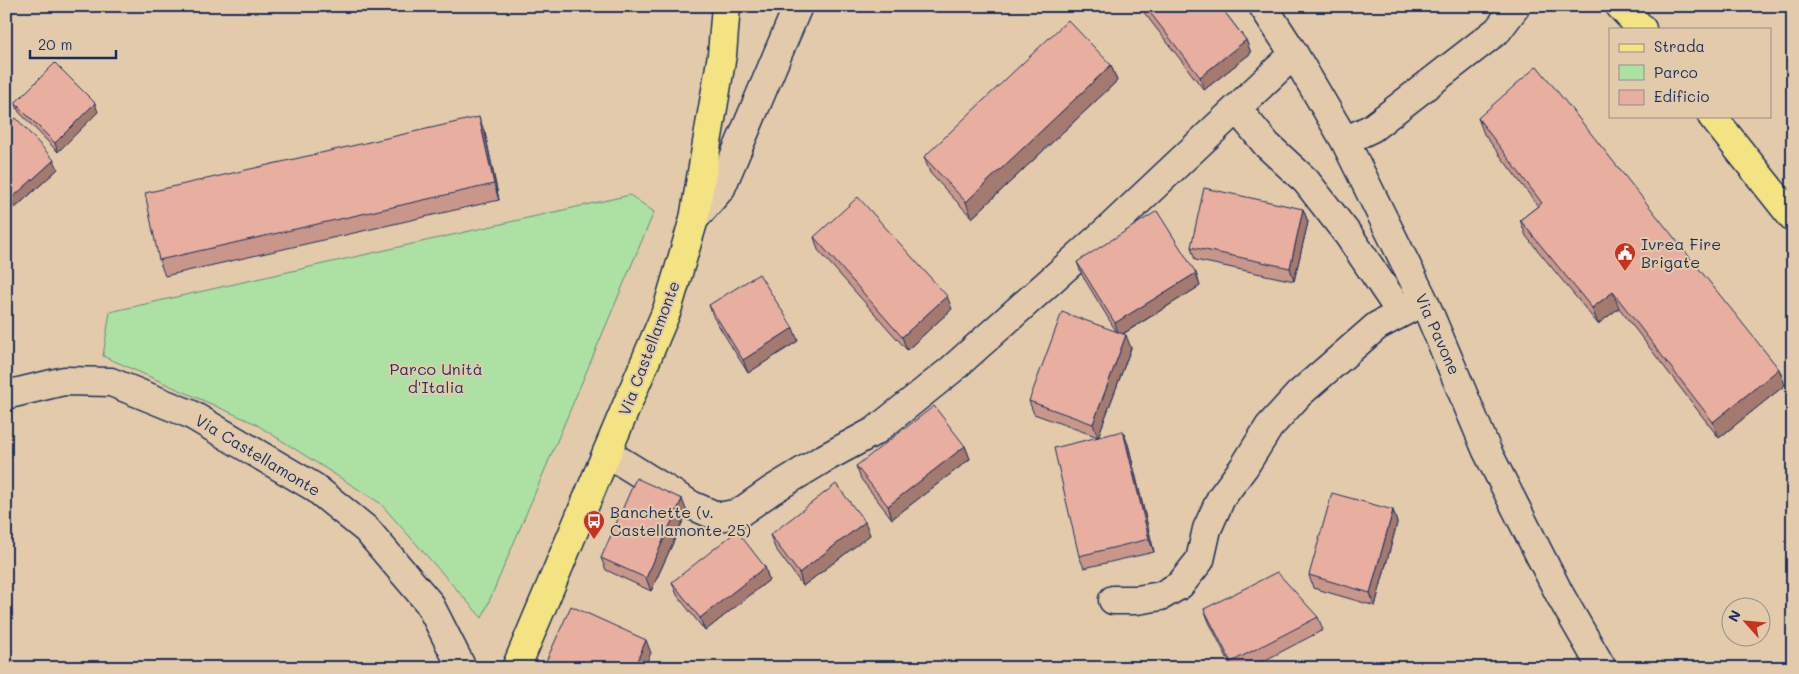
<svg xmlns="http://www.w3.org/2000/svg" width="1799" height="674" viewBox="0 0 1799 674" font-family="Mali,sans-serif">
<rect width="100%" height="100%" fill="#e2caab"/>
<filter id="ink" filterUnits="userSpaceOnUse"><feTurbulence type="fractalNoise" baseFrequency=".02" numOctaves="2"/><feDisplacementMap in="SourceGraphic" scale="10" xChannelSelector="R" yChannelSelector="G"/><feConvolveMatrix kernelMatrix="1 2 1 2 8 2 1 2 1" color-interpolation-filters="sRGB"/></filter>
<g filter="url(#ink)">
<path fill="#ade1a3" stroke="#648880" d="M630 195 654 212 482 618 380 503 254 423 103 356 110 312Z"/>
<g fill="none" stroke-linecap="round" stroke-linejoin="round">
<g stroke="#1b2f5e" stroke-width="31">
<path id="minor" d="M1263 6 1294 54 1345 141 1424 301 1487 451 1560 595 1602 668
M1237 109 1267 145 1306 181 1349 236 1401 313
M1345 141 1372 128 1498 30 1516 6
M694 219 721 188 798 6
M6 395 64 381 111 382 190 414 314 487 367 530 429 603 462 668
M607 453 691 505 719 517 739 513 772 490 823 459 875 431 951 370 1113 225 1294 54
M1113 600H1137L1161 596 1180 585 1200 560 1207 529 1221 498 1244 467 1269 427 1299 394 1377 326 1424 301"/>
</g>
<g stroke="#1b2f5e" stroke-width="31">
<path id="major" d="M1620 6 1642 29
M1712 116 1793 218
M516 668 667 310 694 219 722 55 726 6"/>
</g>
<use href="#minor" stroke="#e2caab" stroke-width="28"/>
<use href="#major" stroke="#f4e382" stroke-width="28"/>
</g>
<path fill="#c8968a" stroke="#1b2f5e" d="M1139 6H1220L1246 40 1251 53 1204 90Z
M1111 65 1117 81 972 218 930 173 924 157Z
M15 103 98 112 58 152 19 112Z
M1478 118 1779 369 1785 385 1719 438 1619 308 1598 324 1526 236 1520 220 1538 206 1484 134Z
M6 127 58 169 15 208 6 199Z
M485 133 499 200 165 276 159 260Z
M1303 209 1308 222 1294 281 1195 260 1191 247Z
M814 237 952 309 907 350 818 250Z
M1077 262 1196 273 1200 286 1123 334 1131 348 1098 437 1034 414 1029 401 1116 331 1082 275Z
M709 305 798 341 748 373 714 318Z
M1128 444 1154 552 1084 568 1079 556Z
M965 446 970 459 892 519 861 479 856 466Z
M1393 510 1397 523 1375 606 1313 588 1309 575Z
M687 512 651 591 606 570 601 558Z
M865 522 870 535 803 586 775 548 770 535Z
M765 567 769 580 705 631 677 595 672 582Z
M1204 609 1318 617 1323 630 1250 668H1232L1209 622Z"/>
<path fill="#a27a70" stroke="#1b2f5e" d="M1246 40 1251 53 1204 90 1200 77Z
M1111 65 1117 81 972 218 966 202Z
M95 103 98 112 58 152 55 143Z
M479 117 485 133 499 200 494 184Z
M54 160 58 169 15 208 11 199Z
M1303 209 1308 222 1294 281 1290 268Z
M1196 273 1200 286 1119 336 1115 323Z
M1613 292 1619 308 1598 324 1592 308Z
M947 296 952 309 907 350 902 337Z
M793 328 798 341 748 373 743 360Z
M1126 335 1131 348 1098 437 1093 424Z
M1779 369 1785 385 1719 438 1713 422Z
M1123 431 1128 444 1154 552 1149 539Z
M965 446 970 459 892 519 888 506Z
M682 499 687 512 651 591 646 578Z
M1393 510 1397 523 1375 606 1370 593Z
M865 522 870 535 803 586 799 573Z
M765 567 769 580 705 631 700 618Z
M646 640 651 653 644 668H634Z"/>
<path fill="#e8afa0" stroke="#1b2f5e" d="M1145 6H1220L1246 40 1200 77Z
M1068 20 1111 65 966 202 924 157Z
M55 63 95 103 55 143 15 103Z
M1537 66 1779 369 1713 422 1613 292 1592 308 1520 220 1542 203 1478 118Z
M479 117 494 184 159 260 145 193Z
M16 118 54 160 11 199 6 193V127Z
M1204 188 1303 209 1290 268 1191 247Z
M858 197 947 296 902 337 814 237Z
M1157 211 1196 273 1115 323 1077 262Z
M759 274 793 328 743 360 709 305Z
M1062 312 1126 335 1093 424 1029 401Z
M934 406 965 446 888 506 856 466Z
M1123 431 1149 539 1079 556 1054 448Z
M636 478 682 499 646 578 601 558Z
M836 484 865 522 799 573 770 535Z
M1332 493 1393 510 1370 593 1309 575Z
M737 531 765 567 700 618 672 582Z
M1277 572 1318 617 1231 662 1204 609Z
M571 606 646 640 634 668H543Z"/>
</g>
<defs>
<g id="civic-pin" transform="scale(1.125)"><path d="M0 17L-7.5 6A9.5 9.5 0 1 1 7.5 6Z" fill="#c8321e" stroke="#e2caab"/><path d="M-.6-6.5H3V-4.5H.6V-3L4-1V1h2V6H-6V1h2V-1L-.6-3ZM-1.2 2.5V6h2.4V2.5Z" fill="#fff"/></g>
<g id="bus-pin" transform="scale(1.125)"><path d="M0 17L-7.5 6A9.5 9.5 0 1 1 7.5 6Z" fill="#c8321e" stroke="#e2caab"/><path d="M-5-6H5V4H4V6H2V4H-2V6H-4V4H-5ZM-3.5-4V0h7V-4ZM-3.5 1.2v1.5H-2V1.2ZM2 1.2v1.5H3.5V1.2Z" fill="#fff"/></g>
</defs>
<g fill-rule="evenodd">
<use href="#civic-pin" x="1625" y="253"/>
<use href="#bus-pin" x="594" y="521"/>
</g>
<g text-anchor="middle" stroke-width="4" stroke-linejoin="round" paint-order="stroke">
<g font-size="16" fill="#1b2f5e" stroke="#e2caab" text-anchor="start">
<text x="1641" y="250">Ivrea Fire<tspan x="1641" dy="18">Brigate</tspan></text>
<text x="610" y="518">Banchette (v.<tspan x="610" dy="18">Castellamonte 25)</tspan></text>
</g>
<g font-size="16" fill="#1b2f5e" stroke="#e2caab">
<text transform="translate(1438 334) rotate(66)" y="6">Via Pavone</text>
<text transform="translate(649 348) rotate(-69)" y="6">Via Castellamonte</text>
<text transform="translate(258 455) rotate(31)" y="6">Via Castellamonte</text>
</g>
<g font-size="16" fill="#223861" stroke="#e2caab">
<text x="436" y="375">Parco Unità<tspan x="436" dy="18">d'Italia</tspan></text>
</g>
</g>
<rect width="1799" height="674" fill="none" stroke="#e2caab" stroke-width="25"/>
<rect x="12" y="12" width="1774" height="649" fill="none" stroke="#1b2f5e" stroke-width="2" filter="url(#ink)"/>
<rect x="1609" y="28" width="162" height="90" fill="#e2caab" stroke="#928c8c"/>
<rect x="1619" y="44" width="25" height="8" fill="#f4e382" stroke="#928c8c"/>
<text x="1654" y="52" font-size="15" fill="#1b2f5e">Strada</text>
<rect x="1619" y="65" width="25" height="15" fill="#ade1a3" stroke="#928c8c"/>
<text x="1654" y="78" font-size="15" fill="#1b2f5e">Parco</text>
<rect x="1619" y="90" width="25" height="15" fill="#e8afa0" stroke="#928c8c"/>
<text x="1654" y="102" font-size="15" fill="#1b2f5e">Edificio</text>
<g transform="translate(1746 622) rotate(297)"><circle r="24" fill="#e2caab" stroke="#928c8c"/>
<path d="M0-4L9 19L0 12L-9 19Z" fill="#c8321e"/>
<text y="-8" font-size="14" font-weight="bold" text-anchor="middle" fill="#1b2f5e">N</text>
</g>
<path d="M30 50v8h86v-8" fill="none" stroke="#1b2f5e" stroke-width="2.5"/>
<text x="38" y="50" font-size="15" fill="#1b2f5e" stroke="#e2caab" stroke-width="4" paint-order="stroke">20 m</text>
</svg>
